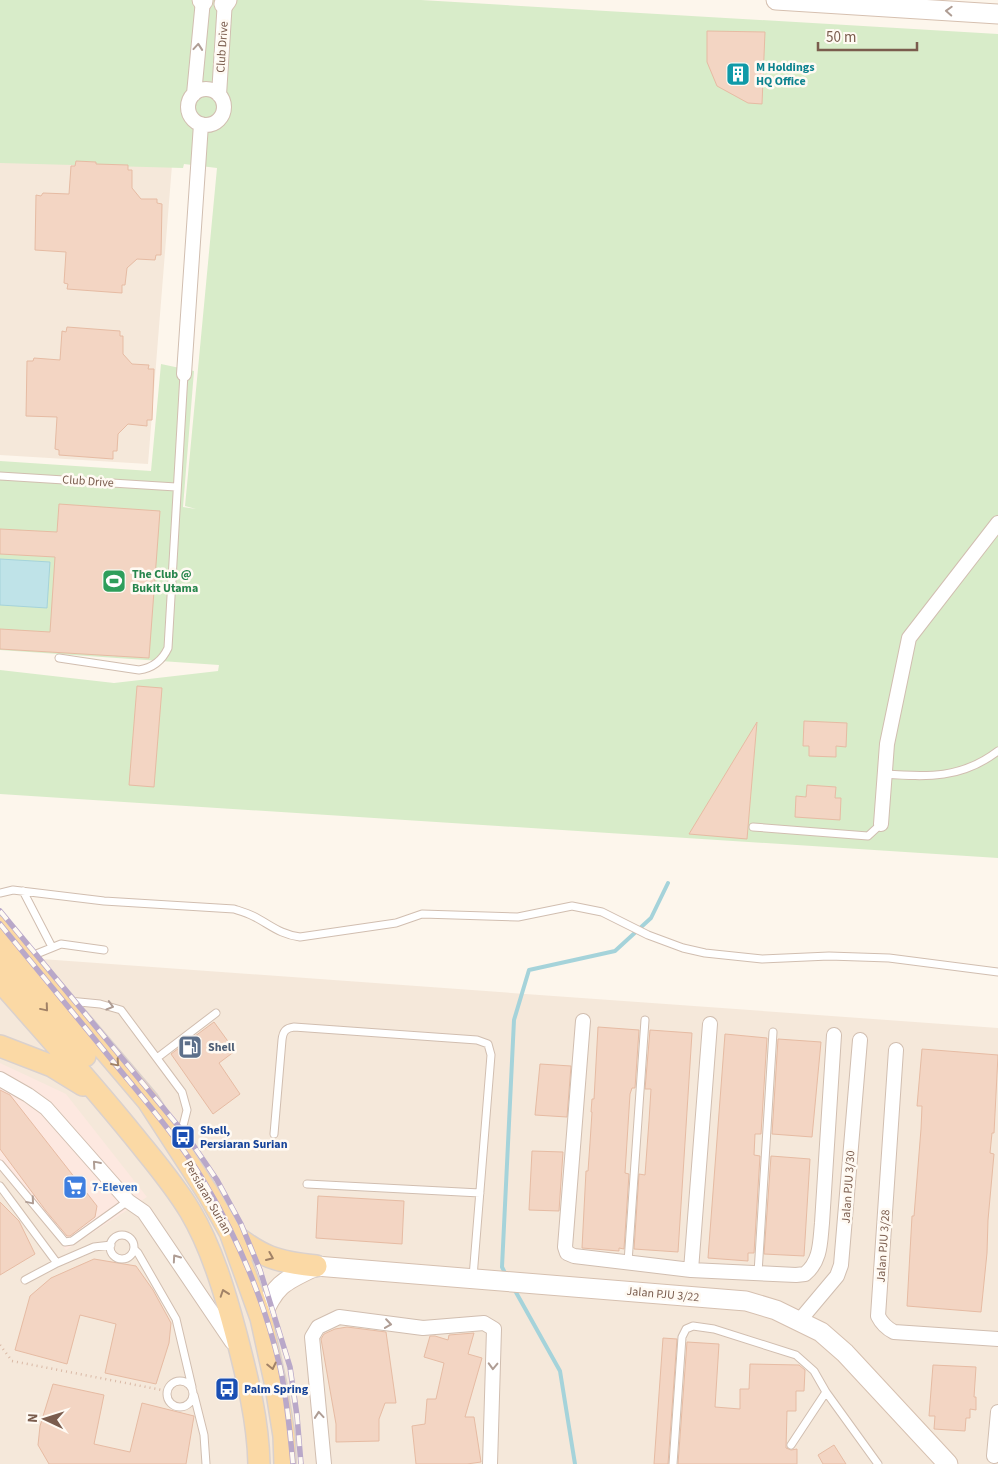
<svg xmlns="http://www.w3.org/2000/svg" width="998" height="1464" viewBox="0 0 998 1464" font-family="'Source Sans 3',sans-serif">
<rect width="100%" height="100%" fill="#fdf6ec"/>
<path fill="#f5e8da" d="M0 153 172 165 148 464 0 455Z
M0 956 998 1028V1464H0Z"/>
<path fill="#fde8e0" d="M0 1063 66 1094 147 1197 66 1250 0 1167Z"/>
<path fill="#d8ecc9" d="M0 0H421L998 34V858L0 794V670L114 683 218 671 219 665 0 650V461L151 471 161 364 194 371 183 507 196 509 185 506 217 168 184 164 183 168 0 163Z"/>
<path fill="#bfe3e8" stroke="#a5d3da" d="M0 559 50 562 47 608 0 605Z"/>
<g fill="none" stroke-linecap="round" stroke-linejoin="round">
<path stroke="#a5d3da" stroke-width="4" d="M506 1275 502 1267 514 1020 529 970 615 951 651 918 668 883
M513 1287 560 1371 575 1464"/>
</g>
<path fill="#f3d5c3" stroke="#e6bba3" d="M707 31 765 32 762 104 748 103 717 86 707 62Z
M76 161 96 162V164L128 165V170H132V188L141 199H157V203L162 204 161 255H156L155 260 137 259 127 268 125 285H122V293L67 289 68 284 64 283 66 252 35 250 36 195 41 196 43 193 69 194 71 166H75Z
M67 327 120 331V336H123V354L132 364 149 365 148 369H154L152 420H147V426L128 424 118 434 117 451H113V459L59 455V450L55 449 57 417 26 416 27 361H33L34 358 60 360 62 331 66 332Z
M59 504 160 511 149 658 0 649V629L50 632 55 557 0 554V529L57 532Z
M137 686 162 688 154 787 129 785Z
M804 721 847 723 846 747 836 746V757L809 756V746H803Z
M757 722 747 839 689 834Z
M807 785 836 787 835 798H841L840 820 795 817 796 796 806 797Z
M214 1022 235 1051 219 1063 240 1094 213 1114 171 1054Z
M598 1027 639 1030 635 1088H632L630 1094 625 1173 629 1174 624 1249 619 1248V1251L582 1248 586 1171H588L590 1143 592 1112H591L592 1099H594Z
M650 1030 692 1033 678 1252 634 1249 639 1174 645 1175 649 1121 651 1089H645Z
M725 1034 767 1038 761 1134H755L754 1155 760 1156 754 1253H748V1261L708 1258Z
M778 1039 821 1042 812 1137 772 1134Z
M922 1049 998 1055 994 1133H992L990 1153 994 1154 988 1220 987 1253 981 1312 907 1306 912 1216H914L921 1129 922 1106H917Z
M540 1064 571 1066 567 1117 535 1115Z
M0 1090 10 1095 97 1206 95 1217 70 1236H67L46 1211 0 1149Z
M532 1151 563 1152 559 1211 529 1210Z
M771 1156 810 1159 804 1256 764 1254Z
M318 1196 404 1201 402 1244 316 1238Z
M0 1202 19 1221 35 1254 0 1275Z
M94 1259 136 1266 153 1290 171 1323 169 1343 156 1384 105 1373 116 1324 80 1315 67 1364 15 1350 30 1296 51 1278Z
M347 1327 386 1332 396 1403H385L379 1419V1441L336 1442V1424L321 1339 324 1334 335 1329Z
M474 1333 468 1354 482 1358 465 1417H474L481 1462 467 1464H416L412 1426 425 1424 427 1399H436L444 1363 424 1357 430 1336H435L448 1340 449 1335Z
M663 1338 677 1339 668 1464H654Z
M687 1342 719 1344 715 1407 740 1409V1389H749L750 1364 799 1365 805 1370 804 1391H796V1411H787L786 1448 791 1450 797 1449V1464H678Z
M933 1365 976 1367 974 1397H976V1410L970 1409V1418H966L965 1431 934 1429 935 1416H929Z
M53 1384 104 1395 94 1444 130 1452 142 1403 194 1416 186 1464H49L38 1445 40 1426Z
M834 1445 846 1464H823L818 1455Z"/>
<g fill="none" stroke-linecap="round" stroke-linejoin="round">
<g stroke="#d1beb0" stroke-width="9">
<path id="lane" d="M0 476 176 487
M59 658 139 670C153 668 162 661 168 648L184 374
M884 774C928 777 961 779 998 751
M753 827 868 836 881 824
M23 891 52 947
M0 893 13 890 104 901 234 909C240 911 247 913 253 916 271 925 279 934 300 937L396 923 422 914 518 917 572 906 602 912 648 935 683 948 705 953 762 959 829 956 889 958 998 972
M29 957 61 944 104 950
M69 1001 100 1004 121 1010 182 1092 187 1110 179 1142
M157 1058 216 1013
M274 1134 282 1040C283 1031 286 1028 294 1027L477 1040 488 1044 491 1055 473 1277
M0 1164 65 1242 72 1241 128 1201
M307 1184 480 1193
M0 1186 57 1263 94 1247 111 1245
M110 1247a12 12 0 1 1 24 0a12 12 0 1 1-24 0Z
M134 1249 138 1253 176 1319 192 1387
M628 1262 645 1020
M758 1273 773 1032
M25 1280 57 1263
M167 1394a13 13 0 1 1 26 0a13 13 0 1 1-26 0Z
M194 1395 204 1435 206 1464
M791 1445 826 1392
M673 1464 682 1337 686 1329 693 1326 714 1329 796 1355 814 1371 826 1392 878 1464"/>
</g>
<g stroke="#d1beb0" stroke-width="16">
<path id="street" d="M188 107a18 18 0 1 1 36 0a18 18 0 1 1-36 0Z
M194 94 203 0
M219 95 225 0
M184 374 201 124
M881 824 887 744 909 638 998 523
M583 1021 565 1247 567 1253 574 1256 691 1270 796 1275 805 1274C821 1261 820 1242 822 1223L834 1035
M896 1050 878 1316C882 1324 886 1328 894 1332L998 1339
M0 1079 28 1095 46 1108 128 1201 144 1212 232 1342
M691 1270 710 1024
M800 1320 837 1276 841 1265 860 1040
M994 1456 998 1412
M324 1464 312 1337 318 1327 339 1317 423 1328 484 1323 494 1329 490 1464"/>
</g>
<g stroke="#d6c0b0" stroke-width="21">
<path id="secondary" d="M202 0 203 1
M776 0 998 14
M224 4 227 0
M261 1318C275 1284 284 1281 316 1266L746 1301 776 1310 821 1332 845 1353 948 1464"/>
</g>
<g stroke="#dad1cd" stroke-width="24">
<path id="primary" d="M0 927 148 1101 209 1195 230 1232 261 1318 276 1386 284 1436 285 1464
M0 954 85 1056
M0 981C45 1032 90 1082 133 1135 153 1160 174 1184 190 1211 212 1248 225 1293 236 1334 247 1377 258 1419 259 1464
M0 1046 52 1066 83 1085
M230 1232C262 1257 276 1262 316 1266"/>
</g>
<path stroke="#d9b8a5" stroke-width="2.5" stroke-dasharray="1 4" stroke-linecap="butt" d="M0 1345 12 1361 167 1391"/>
<use href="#lane" stroke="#fff" stroke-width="7"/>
<use href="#street" stroke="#fff" stroke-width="14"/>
<use href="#secondary" stroke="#fff" stroke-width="19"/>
<use href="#primary" stroke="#fbd9a5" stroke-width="21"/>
<g stroke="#b9a8c9" stroke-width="5.5">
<path id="rail" d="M0 911 189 1139 217 1180 241 1224 260 1270 290 1367 297 1416 301 1464
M0 924C38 971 77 1017 115 1064 147 1103 181 1142 206 1185 239 1241 265 1303 280 1367 287 1399 290 1431 293 1464"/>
</g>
<use href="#rail" stroke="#fffaf3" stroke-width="4" stroke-dasharray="11" stroke-linecap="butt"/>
</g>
<defs><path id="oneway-chevron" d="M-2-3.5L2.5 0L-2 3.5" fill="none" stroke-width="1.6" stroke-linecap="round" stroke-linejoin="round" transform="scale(1.25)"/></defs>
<g stroke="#af9d94">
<use href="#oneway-chevron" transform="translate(949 11) rotate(-177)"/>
<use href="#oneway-chevron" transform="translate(198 47) rotate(-85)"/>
<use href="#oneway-chevron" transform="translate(110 1006) rotate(16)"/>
<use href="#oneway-chevron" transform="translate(96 1164) rotate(-131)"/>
<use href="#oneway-chevron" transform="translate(31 1201) rotate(50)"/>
<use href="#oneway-chevron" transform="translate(176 1258) rotate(-125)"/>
<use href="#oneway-chevron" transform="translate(388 1324) rotate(8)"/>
<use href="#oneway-chevron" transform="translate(493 1366) rotate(92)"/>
<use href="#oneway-chevron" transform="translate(319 1415) rotate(-95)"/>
</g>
<g stroke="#a18267">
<use href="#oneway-chevron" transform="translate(45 1008) rotate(50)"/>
<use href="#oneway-chevron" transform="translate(116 1063) rotate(49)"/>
<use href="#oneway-chevron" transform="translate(270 1257) rotate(23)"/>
<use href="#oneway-chevron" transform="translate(224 1293) rotate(-109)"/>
<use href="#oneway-chevron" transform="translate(272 1366) rotate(77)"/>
</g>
<defs>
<g id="building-square" transform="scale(1.25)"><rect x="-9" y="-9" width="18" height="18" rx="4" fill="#0f9aa8" stroke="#fffaf3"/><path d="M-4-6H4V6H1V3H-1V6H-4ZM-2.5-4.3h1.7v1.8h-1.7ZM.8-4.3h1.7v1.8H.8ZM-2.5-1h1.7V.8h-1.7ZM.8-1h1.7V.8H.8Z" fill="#fff"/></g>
<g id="stadium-square" transform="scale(1.25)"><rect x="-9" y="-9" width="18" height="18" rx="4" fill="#2e9e5b" stroke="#fffaf3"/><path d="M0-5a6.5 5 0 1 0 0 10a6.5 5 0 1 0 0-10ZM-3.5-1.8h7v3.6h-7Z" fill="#fff"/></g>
<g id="fuel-square" transform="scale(1.25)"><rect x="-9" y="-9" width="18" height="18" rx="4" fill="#5c6f8a" stroke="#fffaf3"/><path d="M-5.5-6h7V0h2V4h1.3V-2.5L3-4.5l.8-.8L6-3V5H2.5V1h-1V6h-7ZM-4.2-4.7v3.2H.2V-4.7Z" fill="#fff"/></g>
<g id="bus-square" transform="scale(1.25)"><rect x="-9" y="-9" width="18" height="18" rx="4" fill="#1a4fb4" stroke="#fffaf3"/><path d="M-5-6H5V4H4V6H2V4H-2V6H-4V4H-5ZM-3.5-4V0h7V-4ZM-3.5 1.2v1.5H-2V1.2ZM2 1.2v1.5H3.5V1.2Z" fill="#fff"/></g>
<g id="supermarket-square" transform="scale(1.25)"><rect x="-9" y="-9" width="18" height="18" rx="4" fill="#3f7fe0" stroke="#fffaf3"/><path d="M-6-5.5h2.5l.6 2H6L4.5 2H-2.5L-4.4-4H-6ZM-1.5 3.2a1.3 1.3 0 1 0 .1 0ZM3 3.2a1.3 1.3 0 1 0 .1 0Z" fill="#fff"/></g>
</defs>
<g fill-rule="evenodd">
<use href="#building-square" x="738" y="74"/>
<use href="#stadium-square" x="114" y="581"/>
<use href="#fuel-square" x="190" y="1047"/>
<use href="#bus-square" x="183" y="1137"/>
<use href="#supermarket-square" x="75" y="1187"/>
<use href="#bus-square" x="227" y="1389"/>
</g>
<g text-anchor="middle" stroke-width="5" stroke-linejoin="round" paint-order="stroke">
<g font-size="12" fill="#7a5c4d" stroke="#fffaf3">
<text transform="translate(222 47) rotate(-86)" y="4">Club Drive</text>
<text transform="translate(88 481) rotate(4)" y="4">Club Drive</text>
<text transform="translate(848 1187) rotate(-86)" y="4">Jalan PJU 3/30</text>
<text transform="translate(208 1197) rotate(60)" y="4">Persiaran Surian</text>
<text transform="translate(883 1246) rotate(-86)" y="4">Jalan PJU 3/28</text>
<text transform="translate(663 1294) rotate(5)" y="4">Jalan PJU 3/22</text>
</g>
<g font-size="12" font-weight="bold" fill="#0d838f" stroke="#fffaf3" text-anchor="start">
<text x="756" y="71">M Holdings<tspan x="756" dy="14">HQ Office</tspan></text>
</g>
<g font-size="12" font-weight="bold" fill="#27864d" stroke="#fffaf3" text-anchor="start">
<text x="132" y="578">The Club @<tspan x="132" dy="14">Bukit Utama</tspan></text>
</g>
<g font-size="12" font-weight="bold" fill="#4e5e75" stroke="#fffaf3" text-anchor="start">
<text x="208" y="1051">Shell</text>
</g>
<g font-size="12" font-weight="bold" fill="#164399" stroke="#fffaf3" text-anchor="start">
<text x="200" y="1134">Shell,<tspan x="200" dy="14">Persiaran Surian</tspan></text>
<text x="244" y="1393">Palm Spring</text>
</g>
<g font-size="12" font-weight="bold" fill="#366cbe" stroke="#fffaf3" text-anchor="start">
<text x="92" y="1191">7-Eleven</text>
</g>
</g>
<g transform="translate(45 1419) rotate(274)" stroke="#fffaf3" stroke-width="4" paint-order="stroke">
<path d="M0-4L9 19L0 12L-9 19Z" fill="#7a5c4d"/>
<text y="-8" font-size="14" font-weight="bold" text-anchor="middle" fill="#7a5c4d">N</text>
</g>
<path d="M818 42v8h99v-8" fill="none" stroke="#7a5c4d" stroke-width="2.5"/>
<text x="826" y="42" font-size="15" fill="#7a5c4d" stroke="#fffaf3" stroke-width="4" paint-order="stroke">50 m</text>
</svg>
